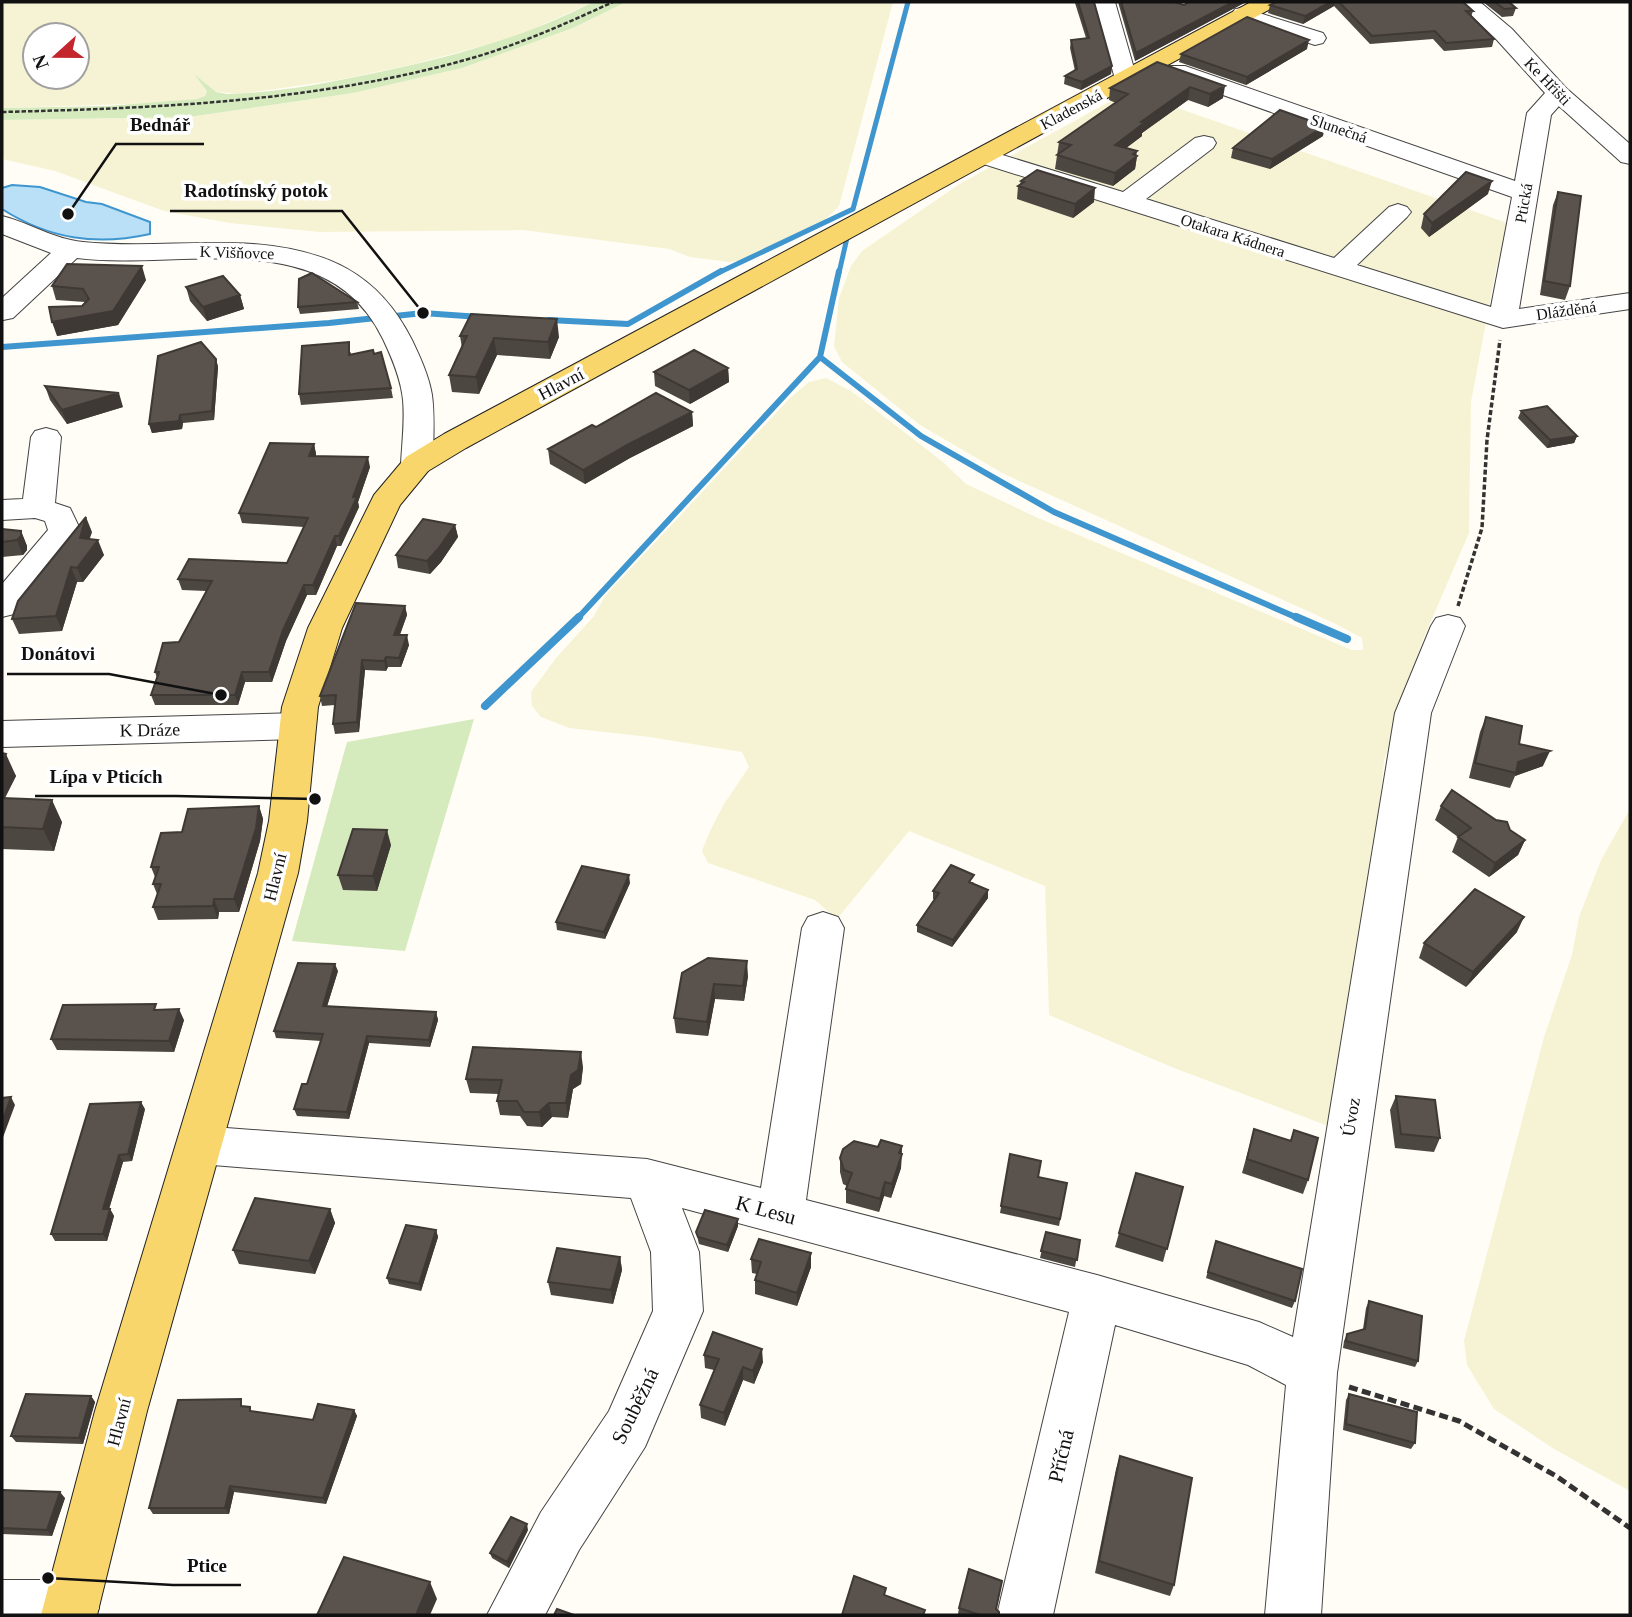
<svg xmlns="http://www.w3.org/2000/svg" width="1632" height="1617" viewBox="0 0 1632 1617" font-family="Georgia,serif">
<rect width="100%" height="100%" fill="#fffdf5"/>
<path fill="#f6f3d4" fill-rule="evenodd" d="M2 2H593L513 38 410 65 338 80 240 94 207 91 205 96 197 99 157 103 2 108ZM35 35H77V77H35Z
M626 2H893L839 206 832 213 817 227 793 240 746 260 730 262 690 257 669 249 523 230 320 232 230 223 164 211 55 171 2 159V120L189 117 353 93 462 68 573 28Z
M1129 91 1510 224 1496 269 1471 402 1469 533 1422 642 1384 761 1378 823 1331 1127 1174 1068 1049 1015 1045 886 909 831 837 919 815 900 708 863 702 851 709 833 724 804 749 767 742 752 649 737 569 728 541 717 532 706 531 692 556 658 594 616 605 596 790 398 809 382 826 378 851 391 943 462 966 484 1038 518 1352 650H1363L1362 638 1334 623 1004 474 920 425 842 362 834 346 839 298 851 266 862 251 958 185Z
M1630 809V1491L1554 1449 1494 1409 1467 1365 1464 1341 1544 1037 1572 955 1579 917 1601 860Z"/>
<path fill="#d5ebbd" d="M593 2H626L573 28 462 68 353 93 189 117 2 120V108L107 106 197 99 205 96 207 91 194 74 216 92 227 94C276 93 327 83 375 73 450 57 524 38 593 2Z
M474 719 405 951 292 941 347 742Z"/>
<path fill="#b9e0f7" stroke="#3f96cf" stroke-width="2" d="M12 185 40 187 86 202 102 204 150 222V234C96 246 49 239 2 209V188Z"/>
<g fill="none" stroke-linecap="round" stroke-linejoin="round">
<path stroke="#3f96cf" stroke-width="5" d="M718 273 853 209 908 2
M839 273 849 229"/>
<path stroke="#3f96cf" stroke-width="6" d="M839 271 820 357 921 436 1054 512 1300 619
M549 320 628 324 721 271
M2 347 329 323 423 313 480 317
M577 619 820 357"/>
<path stroke="#3f96cf" stroke-width="8" d="M1296 617 1347 639
M485 706 579 617"/>
<g stroke="#444" stroke-width="2">
<path id="minor" d="M1094 2H1115L1137 79 1134 84H1118L1115 79Z
M1457 2H1480L1512 29 1566 88 1630 144V164L1621 162 1559 106 1551 115 1519 309 1630 293V309L1503 328 974 161 971 156 974 151 983 149 1123 192 1195 138 1204 136 1213 138 1216 143 1213 148 1146 199 1334 258 1389 207 1398 204 1407 207 1411 212 1407 217 1357 265 1491 307 1512 197 1169 76 1166 71 1169 66H1185L1515 181 1527 113 1545 93 1496 39Z
M1243 8 1323 33 1326 38 1323 43 1315 45 1235 19 1232 14 1235 9Z
M2 216C30 223 53 239 83 242 139 248 196 240 253 244 326 250 378 272 412 340 420 357 429 376 432 395 435 418 433 441 433 464L428 471 417 473 406 471 401 464C402 443 405 421 403 400 401 379 392 358 383 339 327 222 180 271 77 258L13 318 3 320 2 298 51 253 2 234Z
M46 428 57 431 61 437 55 503 70 508 81 531 14 614 2 617V584L48 530 45 521 35 518 2 520V500L23 499 31 437 35 431Z
M1448 615 1460 618 1465 626 1431 713 1337 1373 1321 1615H1265L1286 1385 1248 1365 1115 1325 1053 1615H997L1069 1312 682 1208 699 1252 703 1311 645 1447 579 1550 545 1615H487L541 1512 609 1411 653 1311 651 1252 631 1198 200 1164 184 1159 177 1145 184 1131 200 1126 647 1159 761 1188 802 928 808 917 823 912 838 917 844 928 806 1200 1097 1275 1259 1322 1293 1337 1395 713 1431 626 1436 618Z
M298 713 311 717 316 726 311 735 298 739 2 747V721Z
M2 1580H71L91 1588 99 1608 96 1615H2Z"/>
</g>
<g stroke="#222" stroke-width="2">
<path id="major" d="M1251 2H1277L1274 7 466 448 428 471 400 505 342 628 318 707 307 821 298 873 147 1411 97 1615H41L95 1411 258 873 269 821 282 707 308 628 374 495 406 457 444 434Z"/>
</g>
<path stroke="#333" stroke-width="2.5" stroke-dasharray="4.5 2" stroke-linecap="butt" d="M2 112C158 108 314 102 465 60 516 46 565 24 613 2"/>
<path stroke="#333" stroke-width="3.5" stroke-dasharray="5 2.5" stroke-linecap="butt" d="M1458 606 1482 528 1487 440 1500 340"/>
<path stroke="#333" stroke-width="5" stroke-dasharray="9 4.5" stroke-linecap="butt" d="M1349 1387 1459 1421 1556 1476 1630 1528"/>
<use href="#minor" fill="#fff" fill-rule="evenodd"/>
<use href="#major" fill="#f9d66b" fill-rule="evenodd"/>
</g>
<path fill="#4d4742" d="M1032 2H1094L1112 66 1111 74 1081 90 1064 84 1065 76 1075 71 1070 48 1071 40 1086 38 1075 3H1032Z
M1118 2H1174L1184 5 1189 2H1246L1135 61Z
M1276 2H1463L1473 11 1471 17 1494 39 1492 47 1444 51 1433 39 1370 44 1334 6 1303 24 1268 13 1270 5Z
M1483 2H1511H1510L1516 8 1513 16 1502 17Z
M1307 49 1246 85 1179 62 1181 54Z
M1157 62 1223 98 1208 107 1188 100 1142 133V136L1126 148 1137 156 1135 169 1113 186 1055 169 1059 142 1116 103 1109 100 1110 88Z
M1323 136 1270 169 1231 158 1233 148Z
M1021 181 1094 202 1073 218 1017 199 1018 186 1020 184Z
M1558 192 1570 286 1565 300 1540 295 1553 205Z
M1488 194 1429 237 1421 228 1424 214Z
M146 280 118 325 57 336 85 302 56 300 52 286Z
M186 287 240 295 244 309 207 321 190 301Z
M357 302 359 309 300 314 298 307Z
M460 336 559 337 550 359 497 355 479 394 452 392 449 375 462 348Z
M351 352V355L391 388 393 398 301 405 299 394Z
M216 359 218 367 214 420 183 423 182 429 152 433 149 424Z
M728 368 729 382 690 404 655 386 654 372Z
M45 386 123 407 67 424 50 400Z
M1521 411 1577 436 1574 443 1547 448 1518 418Z
M692 412 693 426 630 458 585 484 550 464 548 449 596 427Z
M314 444 316 454V456L370 467 358 502 359 507 341 546H337L316 595H307L286 641 272 682H245L238 705H155L151 695 157 678 155 672 179 642 206 591 182 590 178 579 287 563 304 527 242 523 239 513Z
M455 525 458 537 441 562 430 574 398 568 396 555Z
M2 529 21 531 27 546V550L23 555 2 557Z
M92 532 89 539 104 555 83 582H77L62 631 19 634 12 619Z
M405 606 407 615 400 635 409 645 401 667H388L386 671 365 670 359 732 335 734 333 724 335 705 322 706 320 696Z
M1486 717 1519 744 1543 766 1515 776 1510 788 1469 778 1480 732Z
M2 753 16 776 4 799 62 822 54 851 2 849Z
M259 806 263 819 260 841 239 912H219L218 919 158 920 153 907 157 894 153 884 155 877 151 867 182 832Z
M1441 806 1510 830 1525 840 1518 855 1489 877 1452 852 1458 837 1435 820Z
M391 845 377 891 343 890 338 875Z
M974 882 972 884 988 890V898L952 947 917 932V925L935 899H933V891Z
M630 883 605 939 557 930 556 922Z
M1517 932 1466 987 1419 958 1424 943Z
M338 971 327 1006 436 1012 438 1020 430 1047 369 1043 349 1119 297 1116 294 1109 307 1084 321 1041 276 1038 274 1031Z
M682 973 748 976 744 1001 715 999 708 1036 676 1033 674 1018Z
M158 1010 184 1020 174 1052 57 1050 51 1039Z
M583 1067 581 1084 573 1089 568 1118 552 1117 542 1127 527 1126 520 1116 500 1115 497 1101 499 1094 470 1093 466 1079Z
M1396 1096 1440 1138 1434 1152 1395 1148 1390 1110Z
M145 1109 132 1161 123 1162 109 1209H110L114 1216 107 1241H55L51 1234Z
M1254 1129 1290 1141 1294 1130 1308 1180 1303 1194 1242 1173Z
M902 1146 901 1168 891 1198 884 1196 879 1212 846 1203V1189L847 1186 843 1184 840 1172V1158L878 1147Z
M1010 1154 1038 1177 1067 1183 1059 1226 1000 1213Z
M1183 1187 1163 1262 1115 1247 1119 1233Z
M330 1209 335 1223 315 1274 239 1264 233 1250Z
M738 1219V1226L728 1252 699 1244 696 1232Z
M436 1230 438 1237 421 1291 389 1284 387 1278Z
M1046 1232 1080 1240 1075 1267 1040 1258Z
M1216 1241 1295 1301 1292 1308 1206 1278Z
M811 1253V1267L797 1306 755 1294V1280L757 1274 752 1273 751 1259Z
M620 1257 622 1270 613 1304 551 1295 548 1282Z
M1369 1301 1418 1361 1415 1367 1343 1348 1344 1341 1347 1334 1363 1329 1366 1308Z
M704 1355 763 1362 754 1384 743 1380 725 1426 701 1418 700 1405 714 1370 705 1368Z
M1349 1394 1415 1443 1411 1449 1343 1430 1346 1400Z
M91 1396 95 1402 83 1444 16 1442 11 1436Z
M245 1407 252 1411 313 1420 354 1410 357 1416 326 1504 234 1492 229 1514H153L149 1508Z
M1120 1456 1174 1585 1170 1596 1095 1573 1116 1469Z
M2 1490 65 1498 52 1536 2 1534Z
M528 1530 509 1568 492 1558 490 1553Z
M959 1608 996 1609 999 1615H963L958 1614Z"/>
<path fill="#3f3936" d="M1233 2H1246L1135 61 1136 53Z
M1330 2H1335L1334 6 1303 24 1305 16Z
M1309 40 1307 49 1246 85 1247 77Z
M1112 66 1111 74 1081 90 1082 82Z
M1225 86 1223 98 1208 107 1210 94Z
M1190 87 1188 100 1142 133V136L1113 158 1115 145 1141 122Z
M1325 126 1323 136 1270 169 1272 159Z
M1137 151 1136 157 1137 156 1135 169 1113 186 1115 173Z
M1492 181 1488 194 1429 237 1432 223Z
M1095 188 1094 202 1073 218 1075 204Z
M142 266 146 280 118 325 57 336 52 322 113 311Z
M240 295 244 309 207 321 203 307Z
M557 319 559 337 550 359 548 342Z
M494 338 497 355 479 394 476 377Z
M216 359 218 367 214 420 212 411Z
M728 368 729 382 690 404 689 390Z
M119 393 123 407 67 424 62 410Z
M692 412 693 426 630 458 585 484 583 470 629 444Z
M180 415 183 423 182 429 152 433 149 424Z
M1577 436 1574 443 1547 448 1550 440Z
M314 444 316 454 311 466 309 456Z
M368 457 370 467 358 502 359 507 341 546 339 536Z
M86 517 92 532 85 553 80 538Z
M455 525 458 537 441 562 430 574 427 561Z
M21 531 27 546V550L23 555 17 540Z
M335 536 337 546 316 595 313 585Z
M98 540 104 555 83 582 77 568Z
M71 567 77 582 62 631 56 616Z
M304 585 307 595 286 641 272 682 269 672 283 630Z
M405 606 407 615 396 644 394 635Z
M407 635 409 645 401 667 399 658Z
M386 657 388 667 386 671 384 661Z
M362 660 365 670 359 732 357 722Z
M242 672 245 682 238 705 235 695Z
M1550 751 1543 766 1515 776 1518 762Z
M6 754 16 776 2 804V762Z
M52 800 62 822 54 851 43 829Z
M259 806 263 819 260 841 239 912 234 899Z
M387 830 391 845 377 891 373 876Z
M1525 840 1518 855 1489 877 1495 863Z
M629 875 630 883 605 939 604 932Z
M988 890V898L952 947 953 940Z
M214 899 219 912 218 919 213 906Z
M1524 917 1517 932 1466 987 1473 972Z
M747 961 748 976 744 1001 743 986Z
M335 964 338 971 325 1013 323 1006Z
M714 984 715 999 708 1036 707 1022Z
M179 1009 184 1020 174 1052 169 1041Z
M436 1012 438 1020 430 1047 429 1040Z
M367 1036 369 1043 349 1119 347 1112Z
M581 1052 583 1067 581 1084 573 1089 568 1118 566 1103 571 1075Z
M11 1097 15 1105 2 1140V1122Z
M141 1102 145 1109 132 1161 128 1154Z
M549 1103 552 1117 542 1127 539 1112Z
M902 1146 901 1168 891 1198 892 1184 899 1153Z
M119 1155 123 1162 107 1216 103 1209Z
M885 1182 884 1196 879 1212 880 1199Z
M110 1209 114 1216 107 1241 103 1234Z
M330 1209 335 1223 315 1274 309 1261Z
M738 1219V1226L728 1252 727 1245Z
M436 1230 438 1237 421 1291 419 1284Z
M811 1253V1267L797 1306V1293Z
M620 1257 622 1270 613 1304 611 1290Z
M762 1349 763 1362 754 1384 753 1371Z
M743 1367V1380L725 1426 724 1413Z
M91 1396 95 1402 83 1444 79 1438Z
M354 1410 357 1416 326 1504 323 1498Z
M230 1486 234 1492 229 1514 225 1508Z
M60 1492 65 1498 52 1536 47 1530Z
M527 1524 528 1530 509 1568 507 1562Z
M430 1582 437 1599 430 1615H416Z"/>
<path fill="#5a524d" stroke="#3f3936" stroke-width="2" d="M1078 2H1094L1112 66 1082 82 1065 76 1077 69 1071 40 1089 38Z
M1121 2H1174L1184 5 1189 2H1233L1136 53Z
M1276 2H1330L1305 16 1270 5Z
M1339 2H1463L1473 11H1466L1494 39 1446 43 1435 31 1372 36Z
M1495 2H1509L1516 8 1504 9Z
M1247 17 1309 40 1247 77 1181 54Z
M1157 62 1225 86 1210 94 1190 87 1141 122 1144 123 1115 145 1137 151 1133 154 1137 156 1115 173 1057 155 1071 145 1059 142 1128 94 1110 88Z
M1280 110 1325 126 1272 159 1233 148Z
M1037 170 1095 188 1075 204 1018 186 1024 182 1021 181Z
M1466 172 1492 181 1432 223 1424 214Z
M1558 192 1581 196 1570 286 1544 281Z
M67 264 142 266 113 311 52 322 49 307 82 306 89 299 83 289 52 286Z
M312 273 357 302 298 307 299 279Z
M223 276 240 295 203 307 186 287Z
M471 314 557 319 548 342 494 338 476 377 449 375 467 336H460Z
M201 342 216 359 212 411 180 415 179 421 149 424 158 356Z
M349 342V355L373 350 374 354 381 352 391 388 299 394 302 346Z
M694 350 728 368 689 390 654 372Z
M45 386 119 393 62 410Z
M656 393 692 412 629 444 583 470 548 449 592 425 596 427Z
M1547 406 1577 436 1550 440 1521 411Z
M270 443 314 444 309 456 368 457 353 497H357L339 536H335L313 585H304L283 630 269 672H242L235 695H151L159 672H155L163 643 179 642 212 581 178 579 189 559 287 563 308 518 239 513Z
M86 517 80 538 98 540 77 568 71 567 56 616 12 619 18 601Z
M423 519 455 525 438 549 427 561 396 555Z
M2 529 21 531V536L17 540 2 542Z
M356 603 405 606 394 635H407L399 658 386 657 384 661 362 660 357 722 333 724 336 695 320 696Z
M1486 717 1522 726 1519 744 1550 751 1518 762 1516 773 1475 763Z
M2 753 6 754 2 762Z
M1452 790 1496 820 1507 822 1510 830 1525 840 1495 863 1458 837 1471 828 1441 806Z
M2 798 52 800 43 829 2 827Z
M259 806 256 828 234 899H214L213 906 153 907 161 884H153L159 867H151L161 833 182 832 188 809Z
M353 829 387 830 373 876 338 875Z
M951 865 974 875 969 882 988 890 953 940 917 925 939 893 933 891Z
M582 866 629 875 604 932 556 922Z
M1475 889 1524 917 1473 972 1424 943Z
M708 958 747 961 743 986 714 984 707 1022 674 1018 682 973Z
M298 963 335 964 323 1006 436 1012 429 1040 367 1036 347 1112 294 1109 302 1084H307L323 1034 274 1031Z
M156 1004 154 1010 179 1009 169 1041 51 1039 63 1005Z
M473 1047 581 1052 578 1070 571 1075 566 1103H549L539 1112H524L517 1101H497L502 1080 466 1079Z
M1396 1096 1435 1100 1440 1138 1401 1134Z
M11 1097 2 1122V1098Z
M141 1102 128 1154 119 1155 103 1209H110L103 1234H51L90 1104Z
M1254 1129 1291 1141 1294 1130 1318 1138 1308 1180 1247 1159Z
M881 1140 902 1146 899 1153 902 1154 892 1184 885 1182 880 1199 846 1189 852 1173 844 1170 840 1158 843 1149 854 1141 878 1147Z
M1010 1154 1041 1161 1038 1177 1067 1183 1060 1219 1001 1206Z
M1136 1173 1183 1187 1167 1249 1119 1233Z
M255 1198 330 1209 309 1261 233 1250Z
M705 1210 738 1219 727 1245 698 1237 696 1232Z
M406 1225 436 1230 419 1284 387 1278Z
M1046 1232 1080 1240 1077 1260 1041 1251Z
M759 1239 811 1253 797 1293 755 1280 761 1262 751 1259Z
M1216 1241 1302 1269 1295 1301 1208 1272Z
M557 1248 620 1257 611 1290 548 1282Z
M1369 1301 1422 1316 1418 1361 1346 1341 1347 1334 1365 1329Z
M713 1332 762 1349 753 1371 743 1367 724 1413 700 1405 719 1359 704 1355Z
M26 1394 91 1396 79 1438 11 1436Z
M1349 1394 1417 1412 1415 1443 1346 1424Z
M241 1399V1406L250 1407V1411L313 1420 318 1404 354 1410 323 1498 230 1486 225 1508H149L178 1400Z
M1120 1456 1192 1478 1174 1585 1099 1561Z
M2 1490 60 1492 47 1530 2 1528Z
M511 1517 527 1524 507 1562 490 1553Z
M344 1557 430 1582 416 1615H317Z
M969 1569 1002 1581 996 1609 999 1612V1615H980L959 1608Z
M854 1576 886 1588 884 1595 925 1610 923 1615H842Z
M557 1609 574 1615H554Z"/>
<g text-anchor="middle" stroke-width="7" stroke-linejoin="round" paint-order="stroke">
<g font-size="16" fill="#111" stroke="#fff">
<text transform="translate(1548 81) rotate(46)" y="6">Ke Hřišti</text>
<text transform="translate(1071 109) rotate(-28)" y="6">Kladenská</text>
<text transform="translate(1339 128) rotate(19)" y="6">Slunečná</text>
<text transform="translate(1523 203) rotate(-80)" y="6">Ptická</text>
<text transform="translate(1233 235) rotate(18)" y="6">Otakara Kádnera</text>
<text transform="translate(237 252) rotate(2)" y="6">K Višňovce</text>
<text transform="translate(1566 310) rotate(-8)" y="6">Dlážděná</text>
</g>
<g font-size="18" fill="#111" stroke="#fff">
<text transform="translate(561 384) rotate(-28)" y="6">Hlavní</text>
<text transform="translate(150 730) rotate(-1)" y="6">K Dráze</text>
<text transform="translate(275 877) rotate(-76)" y="6">Hlavní</text>
<text transform="translate(1351 1117) rotate(-81)" y="6">Úvoz</text>
<text transform="translate(119 1422) rotate(-75)" y="6">Hlavní</text>
</g>
<g font-size="21" fill="#111" stroke="#fff">
<text transform="translate(766 1210) rotate(15)" y="7">K Lesu</text>
<text transform="translate(635 1406) rotate(-64)" y="7">Souběžná</text>
<text transform="translate(1061 1456) rotate(-77)" y="7">Příčná</text>
</g>
</g>
<path fill="none" stroke="#111" stroke-width="2.5" d="M68 214L116 144H204M423 313L342 211H170M221 695L109 674H7M315 799L176 796H35M48 1578L173 1585H241"/>
<g fill="#111" stroke="#fff" stroke-width="2.5">
<circle cx="68" cy="214" r="7"/>
<circle cx="423" cy="313" r="7"/>
<circle cx="221" cy="695" r="7"/>
<circle cx="315" cy="799" r="7"/>
<circle cx="48" cy="1578" r="7"/>
</g>
<g font-size="19" text-anchor="middle" font-weight="bold" fill="#111" stroke="#fff" stroke-width="7" stroke-linejoin="round" paint-order="stroke">
<text x="160" y="131">Bednář</text>
<text x="256" y="197">Radotínský potok</text>
<text x="58" y="660">Donátovi</text>
<text x="106" y="783">Lípa v Pticích</text>
<text x="207" y="1572">Ptice</text>
</g>
<rect width="1632" height="1617" fill="none" stroke="#111111" stroke-width="7"/>
<g transform="translate(56 56) rotate(249)"><circle r="33" fill="#ffffff" stroke="#a0a0a0" stroke-width="2"/>
<path d="M0-5L12 26L0 18L-12 26Z" fill="#c4262e"/>
<text y="-10" font-size="19" font-weight="bold" text-anchor="middle" fill="#111111">N</text>
</g>
</svg>
